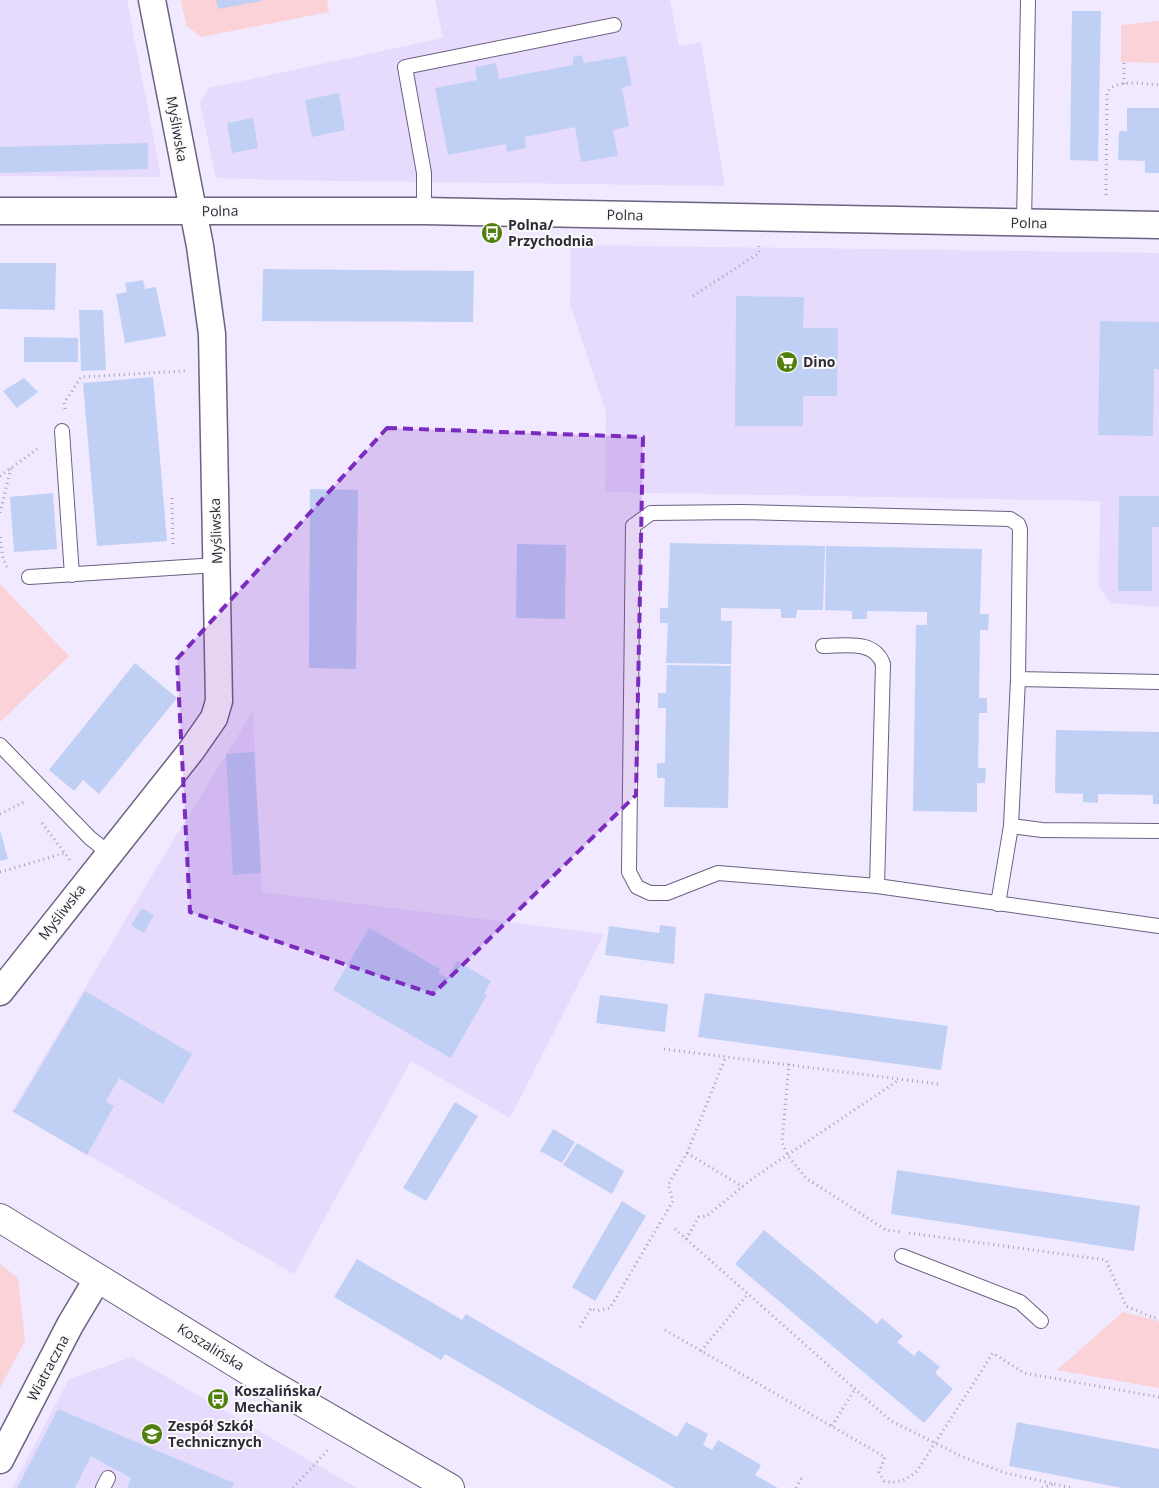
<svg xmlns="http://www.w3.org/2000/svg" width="1159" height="1488" viewBox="0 0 1159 1488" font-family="'Open Sans',sans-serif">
<rect width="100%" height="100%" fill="#f0e9ff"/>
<path fill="#e6dbfd" d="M0 0H127L161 177 0 176Z
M435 0H670L679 46 701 42 725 186 275 180 216 178 200 103 209 88 443 38Z
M571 245 1159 253V607L1111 603 1099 588 1100 501 605 492 606 413 570 304Z
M253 711 262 892 604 934 510 1118 411 1061 294 1274 12 1111 151 877Z
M132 1357 357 1488H12L69 1379Z"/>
<path fill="#fad2d7" d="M181 0H327L329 12 201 37 186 25Z
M1159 21V63L1121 62V25Z
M0 584 69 656 0 722Z
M0 1264 18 1278 25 1341 0 1388Z
M1123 1312 1159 1321V1388L1057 1370Z"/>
<path fill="#c0d0f5" d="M216 0H261L262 1 218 9Z
M1072 11H1101L1098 161 1070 160Z
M582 55 584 63 626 56 632 85 622 88 629 126 613 130 618 156 581 162 575 127 525 137 526 148 507 152 506 144 448 155 435 88 477 80 475 67 496 63 499 79 573 65V57Z
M339 93 345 130 312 137 305 100Z
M1127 108H1159V173H1145V161L1118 160 1119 131H1127Z
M253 118 258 148 232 153 227 123Z
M148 143V169L0 173V147Z
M0 263H56L55 310 0 309Z
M263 269 474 271 473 322 262 321Z
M143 280 145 289 156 287 166 336 125 343 116 294 127 292 125 283Z
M736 296 804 297 803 328H838L837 396H803V426H735Z
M79 310H103L106 370 81 371Z
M1100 321 1159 322V369H1154L1153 436 1098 435Z
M24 337 78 338V362H24Z
M153 377 167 541 97 546 83 383Z
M24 378 38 392 17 408 3 391Z
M310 489 358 490 356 669 309 668Z
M53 493 57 549 14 552 10 497Z
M1119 496H1159V527H1152V591H1118Z
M670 543 825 546 823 610H797L796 618H781V609L721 608V621H732L731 664 666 663 668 623H660V608H668Z
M517 544 566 545 565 619 516 618Z
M826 546 982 549 980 614H989L988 630H980L979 698H987V713H979L978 768H986L985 783H977V812L913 811 916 625H927V612L867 611V619H852V611L825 610Z
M135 663 177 698 99 794 83 780 74 791 49 770Z
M667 665 731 666 728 808 664 807 665 778H657V763H665L666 708H658V693H666Z
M1056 730 1159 732V804H1153V795L1098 794V803L1083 802V794L1055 793Z
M254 752 261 873 233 875 226 754Z
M0 830 8 859 0 861Z
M142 908 154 915 144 933 131 925Z
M660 925 676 927 674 964 605 955 609 926 659 933Z
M369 928 440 969 438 973 447 978 457 961 491 981 484 994 487 995 451 1058 333 990Z
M85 991 192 1054 163 1104 119 1078 106 1101 114 1106 87 1155 12 1111 15 1110Z
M705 993 948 1026 941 1070 698 1037Z
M600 995 668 1004 665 1032 596 1023Z
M455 1102 478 1116 426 1201 403 1188Z
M553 1129 575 1142 562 1163 540 1151Z
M577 1143 624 1171 612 1194 563 1165Z
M897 1170 1140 1206 1134 1251 891 1214Z
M622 1201 646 1216 595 1301 572 1287Z
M764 1230 877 1324 882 1318 903 1336 897 1342 914 1356 919 1350 940 1367 935 1373 953 1389 924 1423 735 1264Z
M357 1259 462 1320 466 1314 677 1437 686 1422 708 1434 703 1445 712 1450 718 1440 761 1465 755 1475 778 1488H675L445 1354 441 1360 334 1297Z
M58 1409 234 1483 232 1488H127L131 1478 91 1456 75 1488H17Z
M1017 1422 1159 1449V1488H1122L1009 1466Z"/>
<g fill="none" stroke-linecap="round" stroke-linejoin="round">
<g stroke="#6c6180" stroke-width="16">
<path id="service" d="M424 211V173L405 67 614 25
M1024 223 1028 0
M62 431 72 575
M29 577 217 565
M823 646C844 646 874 639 883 664L877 886 1159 926
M0 745 90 838 109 853
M1011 826 1042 830 1159 831
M877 886 718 873 667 893H650L637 887 629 872 633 526 651 513 740 512 1010 519 1018 524 1020 529 1018 679 1159 682
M998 904 1011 826 1018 679
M902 1256 1020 1302 1041 1321
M103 1488 108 1478"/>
</g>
<g stroke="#6c6180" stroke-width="29">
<path id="minor" d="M0 211H424L1159 225
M0 992 191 751 214 718 219 701 212 334 200 246 152 0
M0 1460 70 1325 98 1278"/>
</g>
<g stroke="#6c6180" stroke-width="30">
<path id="tertiary" d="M0 1218 257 1376 450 1488"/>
</g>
<path stroke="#a7a1b4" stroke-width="3" stroke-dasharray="1 4" stroke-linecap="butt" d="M1124 84V62
M1106 195 1107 93C1115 78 1144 84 1159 85
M693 296 759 253V246
M65 409 64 403 81 377 185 371
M0 476 40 447
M172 498 173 546
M0 513 11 468
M0 537 3 558 8 570
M0 814 24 802
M42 823 70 860
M0 872 65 853
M664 1049 938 1084
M789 1064 782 1142 788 1156 806 1178 886 1230 903 1232
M687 1153 743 1187
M675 1229 891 1421 965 1458 1006 1473 1072 1488
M909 1233 1106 1260 1126 1306 1154 1318 1159 1316
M686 1239 699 1217 707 1216 753 1178 899 1080
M580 1327 591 1308 596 1311 610 1308 673 1201 668 1185 687 1153 726 1056
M665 1330 885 1457 879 1472 884 1481C897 1484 907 1480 917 1471L993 1353 1024 1373 1159 1397
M701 1351 748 1294
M832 1426 855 1389
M293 1488 328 1450
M796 1488 802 1477
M1042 1488 1053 1484"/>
<use href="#service" stroke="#fff" stroke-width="14"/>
<use href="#minor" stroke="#fff" stroke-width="26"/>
<use href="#tertiary" stroke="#fff" stroke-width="28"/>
</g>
<path fill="#7b2cbf" fill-opacity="0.2" stroke="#7b2cbf" stroke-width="4" stroke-dasharray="10 6" stroke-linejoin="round" d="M387 428 643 437 636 795 433 994 190 912 177 659Z"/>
<defs>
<g id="bus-disc" transform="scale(1.125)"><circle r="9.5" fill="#51800e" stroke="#fafafa"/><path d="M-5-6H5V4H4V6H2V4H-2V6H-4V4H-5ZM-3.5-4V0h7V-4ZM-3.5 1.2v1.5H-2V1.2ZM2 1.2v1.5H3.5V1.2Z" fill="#fff"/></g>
<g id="supermarket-disc" transform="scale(1.125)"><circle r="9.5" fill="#51800e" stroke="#fafafa"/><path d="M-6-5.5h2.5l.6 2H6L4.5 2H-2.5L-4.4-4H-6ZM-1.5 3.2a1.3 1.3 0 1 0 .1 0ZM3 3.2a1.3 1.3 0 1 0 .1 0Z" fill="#fff"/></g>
<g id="school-disc" transform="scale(1.125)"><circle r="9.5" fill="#51800e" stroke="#fafafa"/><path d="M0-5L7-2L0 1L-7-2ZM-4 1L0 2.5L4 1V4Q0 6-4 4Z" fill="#fff"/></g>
</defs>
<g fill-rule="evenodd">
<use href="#bus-disc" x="492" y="233"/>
<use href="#supermarket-disc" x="787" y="362"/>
<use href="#bus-disc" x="218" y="1399"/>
<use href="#school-disc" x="152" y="1434"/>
</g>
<g text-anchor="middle" stroke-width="4" stroke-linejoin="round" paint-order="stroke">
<g font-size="14" fill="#2f2a37" stroke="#fafafa">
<text transform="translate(177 129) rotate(80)" y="5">Myśliwska</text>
<text transform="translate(220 211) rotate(-1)" y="5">Polna</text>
<text transform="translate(625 215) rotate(1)" y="5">Polna</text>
<text transform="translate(1029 223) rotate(1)" y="5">Polna</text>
<text transform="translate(216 531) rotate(-92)" y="5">Myśliwska</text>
<text transform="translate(62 912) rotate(-52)" y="5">Myśliwska</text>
<text transform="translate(211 1347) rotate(32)" y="5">Koszalińska</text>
<text transform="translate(48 1368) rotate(-62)" y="5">Wiatraczna</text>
</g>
<g font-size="14" font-weight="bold" fill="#2f2a37" stroke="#fafafa" text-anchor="start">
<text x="508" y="230">Polna/<tspan x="508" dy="16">Przychodnia</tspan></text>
<text x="803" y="367">Dino</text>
<text x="234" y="1396">Koszalińska/<tspan x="234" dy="16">Mechanik</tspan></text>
<text x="168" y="1431">Zespół Szkół<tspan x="168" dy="16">Technicznych</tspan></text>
</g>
</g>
</svg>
